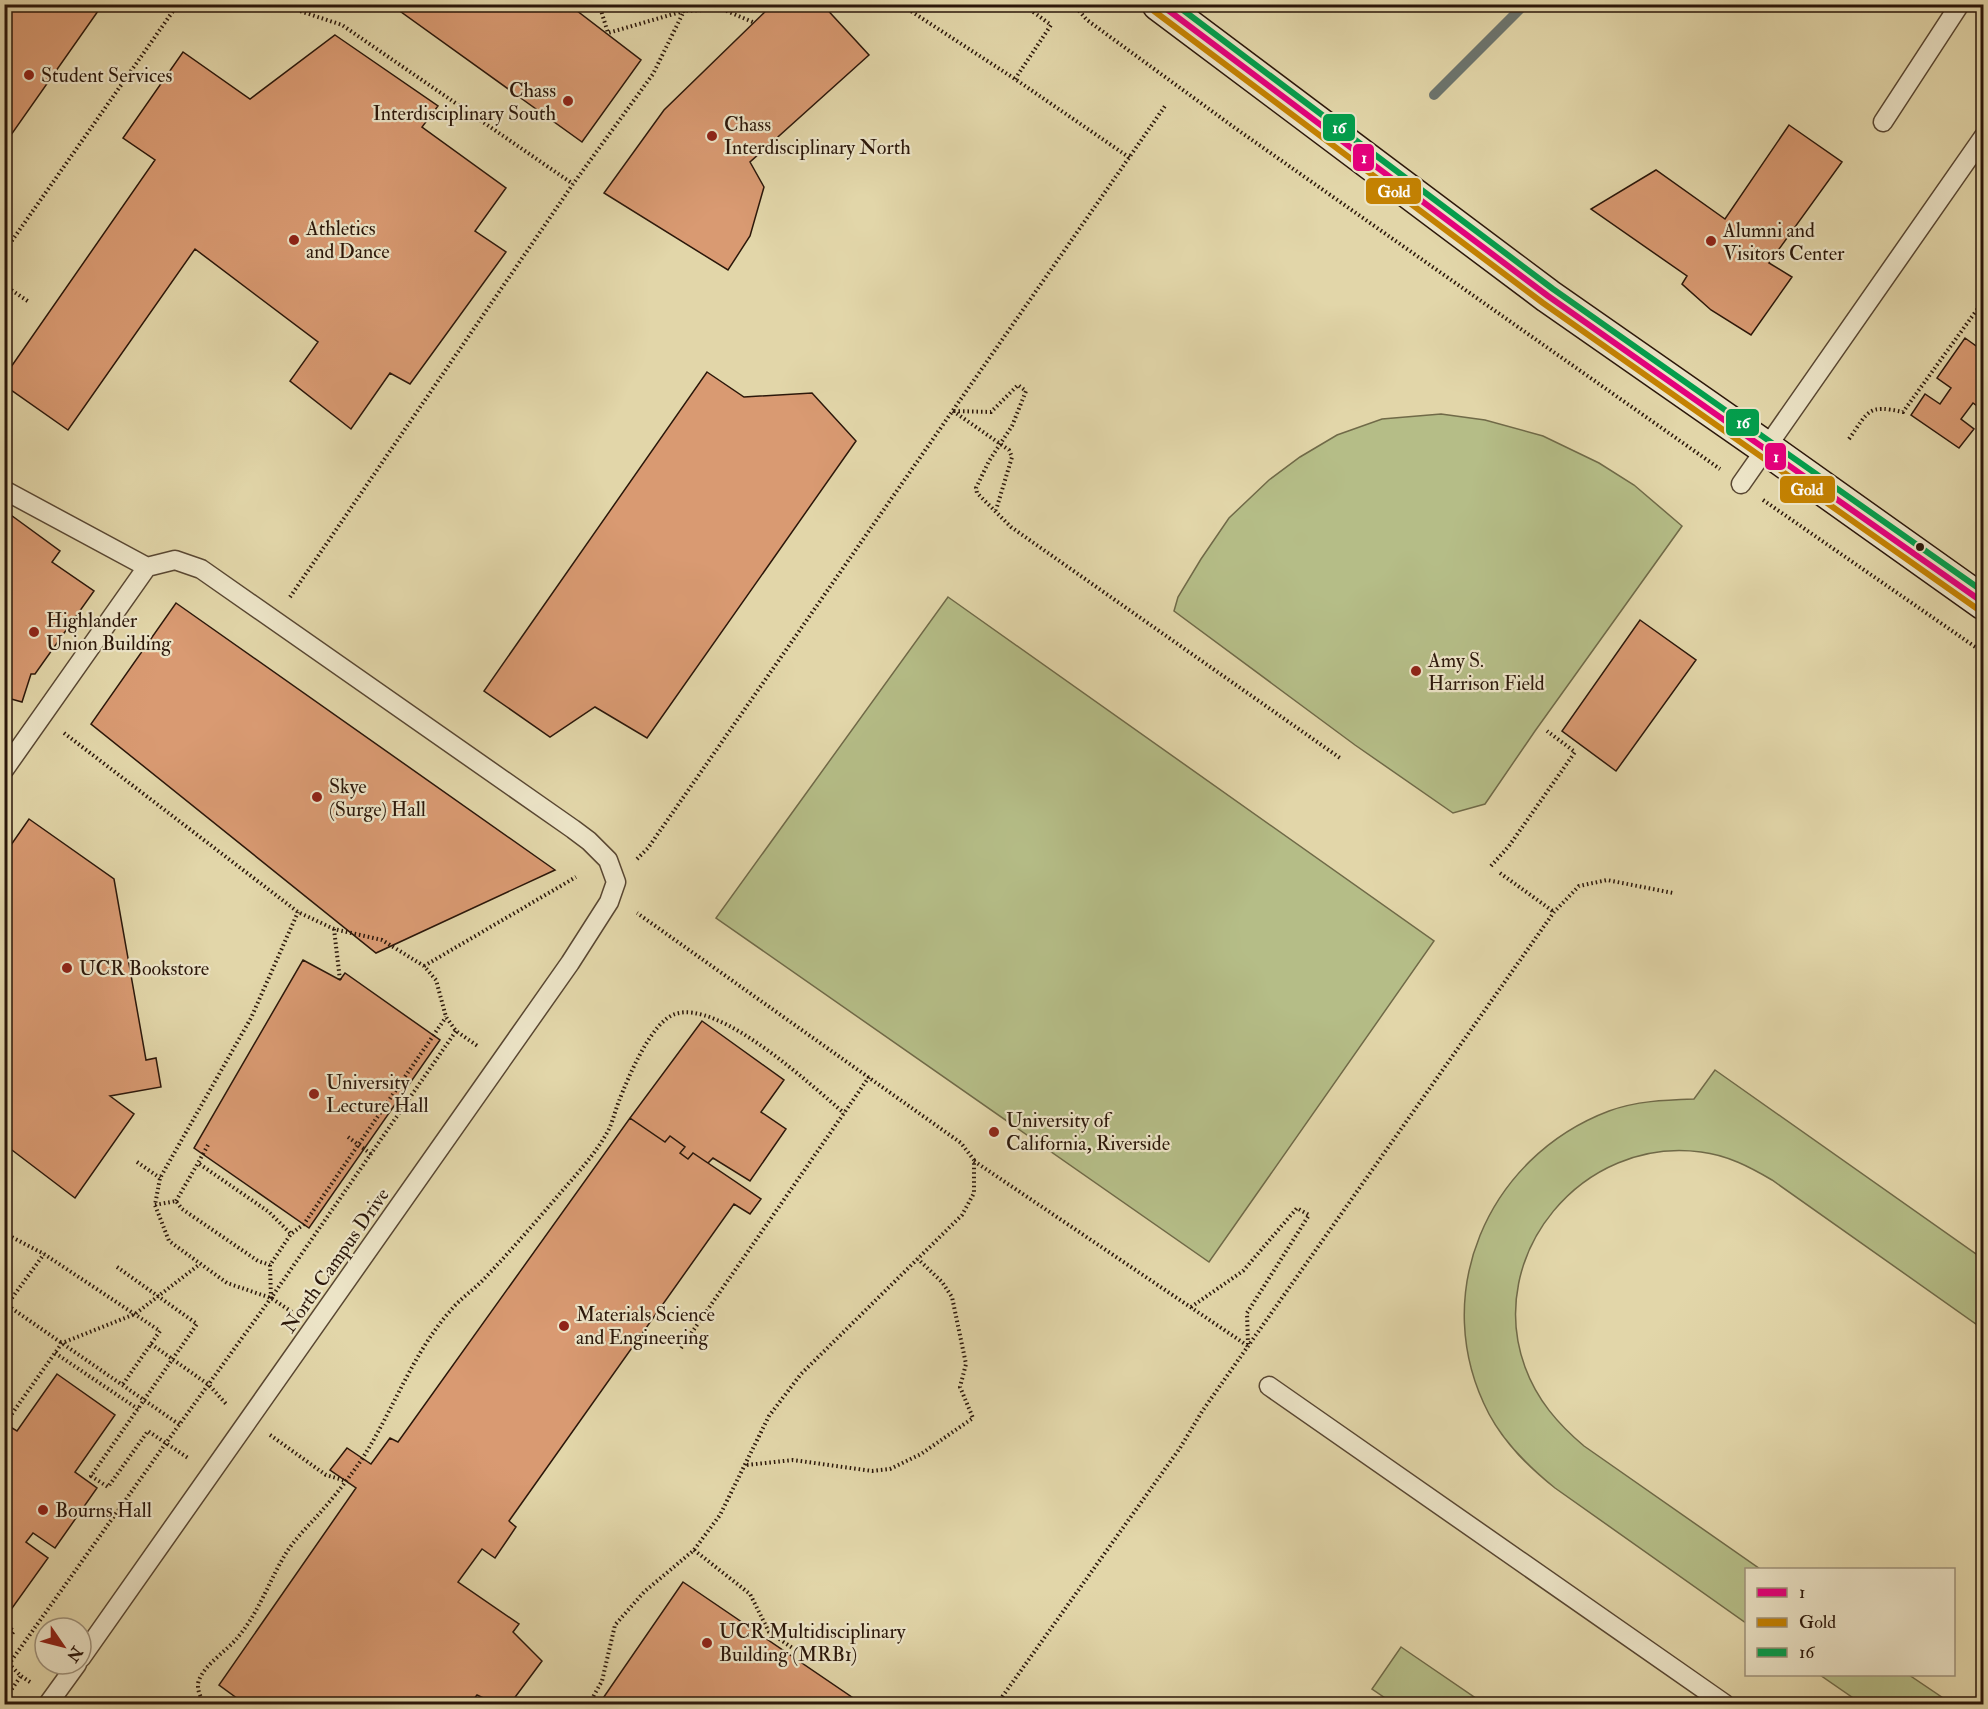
<svg xmlns="http://www.w3.org/2000/svg" width="1988" height="1709" viewBox="0 0 1988 1709" font-family="'IM FELL Double Pica',serif">
<rect width="100%" height="100%" fill="#e2d6a9"/>
<filter id="stains"><feTurbulence type="fractalNoise" baseFrequency=".00333" numOctaves="4"/><feColorMatrix values="0 0 0 0 .2 0 0 0 0 .09 0 0 0 0 .02 0 0 0 .5 -.17"/></filter>
<radialGradient id="worn" r=".72"><stop offset=".6" stop-color="#630" stop-opacity="0"/><stop offset="1" stop-color="#630" stop-opacity=".3"/></radialGradient>
<path fill="#b5bd87" stroke="#706a48" stroke-width="1.5" d="M1441 414 1485 420 1543 436 1599 463 1634 485 1682 526 1535 731 1485 804 1453 813 1355 745 1174 611 1178 597 1201 559 1229 518 1269 480 1300 457 1337 435 1382 419Z
M948 597 1434 941 1209 1262 716 918Z
M1715 1070 1983 1259V1329L1772 1180C1750 1167 1727 1155 1701 1152 1583 1136 1484 1254 1525 1367 1537 1400 1558 1424 1584 1446L1760 1569 1746 1570V1623L1555 1488C1529 1467 1505 1444 1489 1414 1427 1296 1487 1157 1609 1111 1636 1101 1665 1100 1694 1099Z
M1401 1647 1477 1699 1473 1704H1394L1372 1689Z
M1820 1675H1909L1952 1704H1862Z"/>
<g fill="none" stroke-linecap="round" stroke-linejoin="round">
<path stroke="#6d7670" stroke-width="10" d="M1434 95 1525 4"/>
</g>
<path fill="#d99a72" stroke="#2b170a" stroke-width="1.5" d="M4 4H103L4 145Z
M390 4H568L641 60 582 142Z
M773 4H822L869 55 750 162 764 187 750 236 728 270 604 193 664 110Z
M335 35 438 106 422 127 506 188 475 231 506 252 410 384 390 373 351 429 290 381 318 342 195 249 68 430 4 385V377L155 160 123 138 183 52 250 99Z
M1789 125 1842 162 1769 263 1792 277 1751 335 1711 310 1682 284 1687 276 1591 209 1656 170 1725 219Z
M1965 338 1979 348 1984 342V411L1973 403 1961 419 1974 429 1959 448 1911 415 1925 394 1940 404 1951 388 1937 378Z
M707 372 744 397 812 393 856 441 647 738 595 707 550 737 484 691Z
M4 510 60 551 52 562 94 591 35 674H31L22 702 4 697Z
M176 603 555 870 376 953 91 724Z
M1640 620 1696 660 1616 771 1562 731Z
M29 819 114 879 146 1060 156 1058 161 1087 110 1096 134 1114 75 1198 4 1144V855Z
M303 960 340 980 345 973 440 1040 309 1228 194 1148Z
M702 1021 784 1080 761 1112 786 1129 750 1181 713 1158 708 1163 693 1153 688 1159 680 1153 685 1147 670 1136 665 1142 630 1118Z
M630 1118 665 1142 670 1136 685 1147 680 1153 688 1159 693 1153 761 1199 750 1214 734 1204 509 1521 516 1527 495 1558 482 1549 458 1582 519 1624 513 1632 542 1661 510 1704H496L477 1695 470 1704H245L219 1685 356 1488 330 1470 347 1448 371 1464 390 1438 398 1442Z
M57 1374 115 1415 75 1472 97 1488 55 1548 33 1533 26 1542 48 1558 5 1618 4 1423 17 1431Z
M683 1582 862 1704H599Z"/>
<g fill="none" stroke-linecap="round" stroke-linejoin="round">
<g stroke="#594732" stroke-width="21">
<path id="lane" d="M1883 122 1960 4
M1741 484 1984 136
M4 490 147 567
M4 770 147 567 175 560 201 569 573 829 589 841 608 860 616 882 609 902 570 963 81 1658
M1269 1386 1725 1704
M48 1704 77 1664"/>
</g>
<g stroke="#2b170a" stroke-width="36">
<path id="secondary" d="M1159 4 1548 296 1766 448 1984 603"/>
</g>
<path stroke="#2b170a" stroke-width="4" stroke-dasharray="1.5 3" stroke-linecap="butt" d="M279 4 342 25 573 184
M599 4 608 33 684 11 688 4
M670 4 684 11 722 9 755 23
M900 4 1015 79 1130 158
M1073 4 1087 20 1235 128 1720 469
M1015 79 1051 25 1032 11 1029 4
M4 252 178 4
M4 285 29 302
M953 411 1009 450 1012 457 996 510
M954 411 991 412 1018 385 1026 391 1012 426 989 461 976 488 977 493 1011 527 1340 758
M1849 439C1869 411 1867 404 1903 412L1984 300
M1763 500 1984 653
M290 597 573 184 653 74 684 11
M64 733 298 912 334 929 382 940 424 966 436 980 446 1017 456 1031 479 1047
M637 859 648 848 1165 106
M1491 866 1509 846 1575 752 1547 731
M1500 873 1554 912
M334 929 340 980
M424 966 576 877
M348 1137 371 1154
M208 1145 198 1163 269 1212 291 1234 304 1224 446 1017
M974 1161 1248 1346
M137 1162 160 1178
M176 1201 198 1163
M155 1205 176 1201 182 1209 258 1261 270 1265
M4 1233 44 1254 160 1331 123 1384
M117 1267 197 1324 91 1476 108 1487 148 1431 188 1458
M271 1298 270 1265 291 1234
M4 1303 180 1425
M1191 1307 1243 1271 1297 1208 1309 1215 1247 1313 1248 1344
M4 1309 44 1254
M292 1312 271 1298 227 1283 169 1241 155 1205 160 1178 251 1018 298 912
M151 1344 209 1385 227 1405
M681 1348 869 1077
M55 1353 138 1409
M4 1425 62 1343 135 1314 200 1264
M270 1435 326 1475 346 1481
M747 1465 793 1460 872 1471 890 1469 921 1454 973 1418 960 1387 966 1364 952 1297 942 1282 918 1259
M694 1550 750 1594 769 1632 794 1649
M4 1628 6 1626 14 1631 4 1645
M30 1682 21 1676 9 1664 166 1443 271 1298 456 1031
M4 1700 21 1676
M205 1704C200 1697 196 1688 199 1680 206 1663 227 1651 238 1637 260 1611 270 1578 288 1550 297 1537 309 1525 319 1514 334 1497 349 1478 362 1459 393 1411 412 1354 451 1310 460 1299 472 1291 482 1281 508 1254 532 1226 556 1198 574 1177 595 1155 608 1131 613 1121 615 1111 619 1101 628 1078 651 1022 675 1014 719 999 812 1086 844 1113
M589 1704 602 1681 615 1625 644 1592 694 1550 720 1515 769 1416 801 1374 962 1215 974 1193V1160L961 1143 637 913
M997 1704 1180 1448 1203 1410 1554 912 1579 886 1607 880 1673 893"/>
<use href="#lane" stroke="#ece4c7" stroke-width="18"/>
<use href="#secondary" stroke="#ece4c7" stroke-width="33"/>
<g stroke="#ece4c7" stroke-width="10">
<path id="bus-1" d="M1160 4 1548 296 1984 603"/>
</g>
<g stroke="#ece4c7" stroke-width="10">
<path id="bus-2" d="M1154 11 1543 303 1979 610"/>
</g>
<g stroke="#ece4c7" stroke-width="10">
<path id="bus-3" d="M1175 4 1553 289 1984 592"/>
</g>
<use href="#bus-1" stroke="#e5007d" stroke-width="6"/>
<use href="#bus-2" stroke="#c48202" stroke-width="6"/>
<use href="#bus-3" stroke="#029f4d" stroke-width="6"/>
</g>
<g fill="#8f2418" stroke="#ece4c7" stroke-width="2">
<circle cx="29" cy="75" r="6"/>
<circle cx="568" cy="101" r="6"/>
<circle cx="712" cy="136" r="6"/>
<circle cx="294" cy="240" r="6"/>
<circle cx="1711" cy="241" r="6"/>
<circle cx="34" cy="632" r="6"/>
<circle cx="1416" cy="671" r="6"/>
<circle cx="317" cy="797" r="6"/>
<circle cx="67" cy="968" r="6"/>
<circle cx="314" cy="1094" r="6"/>
<circle cx="994" cy="1132" r="6"/>
<circle cx="564" cy="1326" r="6"/>
<circle cx="43" cy="1510" r="6"/>
<circle cx="707" cy="1643" r="6"/>
</g>
<circle fill="#2b170a" stroke="#ece4c7" stroke-width="2" cx="1920" cy="547" r="5"/>
<g text-anchor="middle" stroke-width="4.5" stroke-linejoin="round" paint-order="stroke">
<g font-size="20" fill="#2b170a" stroke="#ece4c7" text-anchor="start">
<text x="41" y="82">Student Services</text>
<text x="556" y="97" text-anchor="end">Chass<tspan x="556" dy="23">Interdisciplinary South</tspan></text>
<text x="724" y="131">Chass<tspan x="724" dy="23">Interdisciplinary North</tspan></text>
<text x="306" y="235">Athletics<tspan x="306" dy="23">and Dance</tspan></text>
<text x="1723" y="237">Alumni and<tspan x="1723" dy="23">Visitors Center</tspan></text>
<text x="46" y="627">Highlander<tspan x="46" dy="23">Union Building</tspan></text>
<text x="1428" y="667">Amy S.<tspan x="1428" dy="23">Harrison Field</tspan></text>
<text x="329" y="793">Skye<tspan x="329" dy="23">(Surge) Hall</tspan></text>
<text x="79" y="975">UCR Bookstore</text>
<text x="326" y="1089">University<tspan x="326" dy="23">Lecture Hall</tspan></text>
<text x="1006" y="1127">University of<tspan x="1006" dy="23">California, Riverside</tspan></text>
<text x="576" y="1321">Materials Science<tspan x="576" dy="23">and Engineering</tspan></text>
<text x="55" y="1517">Bourns Hall</text>
<text x="719" y="1638">UCR Multidisciplinary<tspan x="719" dy="23">Building (MRB1)</tspan></text>
</g>
<g font-size="20" fill="#2b170a" stroke="#ece4c7">
<text transform="translate(335 1260) rotate(-55)" y="7">North Campus Drive</text>
</g>
</g>
<g stroke="#ece4c7" stroke-width="2">
<rect x="1322" y="113" width="34" height="29" rx="6" fill="#029f4d"/>
<rect x="1352" y="143" width="23" height="29" rx="6" fill="#e5007d"/>
<rect x="1365" y="177" width="57" height="28" rx="6" fill="#c48202"/>
<rect x="1725" y="408" width="35" height="29" rx="6" fill="#029f4d"/>
<rect x="1764" y="442" width="23" height="29" rx="6" fill="#e5007d"/>
<rect x="1779" y="475" width="57" height="29" rx="6" fill="#c48202"/>
</g>
<g font-size="16" text-anchor="middle" font-weight="bold" fill="#fff">
<text x="1339" y="133">16</text>
<text x="1364" y="163">1</text>
<text x="1394" y="197">Gold</text>
<text x="1743" y="428">16</text>
<text x="1776" y="462">1</text>
<text x="1807" y="495">Gold</text>
</g>
<rect width="1988" height="1709" fill="none" stroke="#e2d6a9" stroke-width="24"/>
<rect x="6" y="6" width="1976" height="1697" fill="none" stroke="#2b170a" stroke-width="3"/>
<rect x="12" y="12" width="1964" height="1685" fill="none" stroke="#2b170a" stroke-width="1.5"/>
<rect x="1745" y="1568" width="210" height="108" fill="#ece4c7" stroke="#9f927b" stroke-width="1.5"/>
<rect x="1757" y="1588" width="30" height="9" fill="#e5007d" stroke="#9f927b" stroke-width="1.5"/>
<text x="1799" y="1598" font-size="18" fill="#2b170a">1</text>
<rect x="1757" y="1618" width="30" height="9" fill="#c48202" stroke="#9f927b" stroke-width="1.5"/>
<text x="1799" y="1628" font-size="18" fill="#2b170a">Gold</text>
<rect x="1757" y="1648" width="30" height="9" fill="#029f4d" stroke="#9f927b" stroke-width="1.5"/>
<text x="1799" y="1658" font-size="18" fill="#2b170a">16</text>
<g transform="translate(63 1646) rotate(125)"><circle r="28" fill="#ece4c7" stroke="#9f927b" stroke-width="1.5"/>
<path d="M0-4.5L10 22L0 15L-10 22Z" fill="#8f2418"/>
<text y="-9" font-size="16" font-weight="bold" text-anchor="middle" fill="#2b170a">N</text>
</g>
<rect width="100%" height="100%" filter="url(#stains)"/>
<rect width="100%" height="100%" fill="url(#worn)"/>
</svg>
